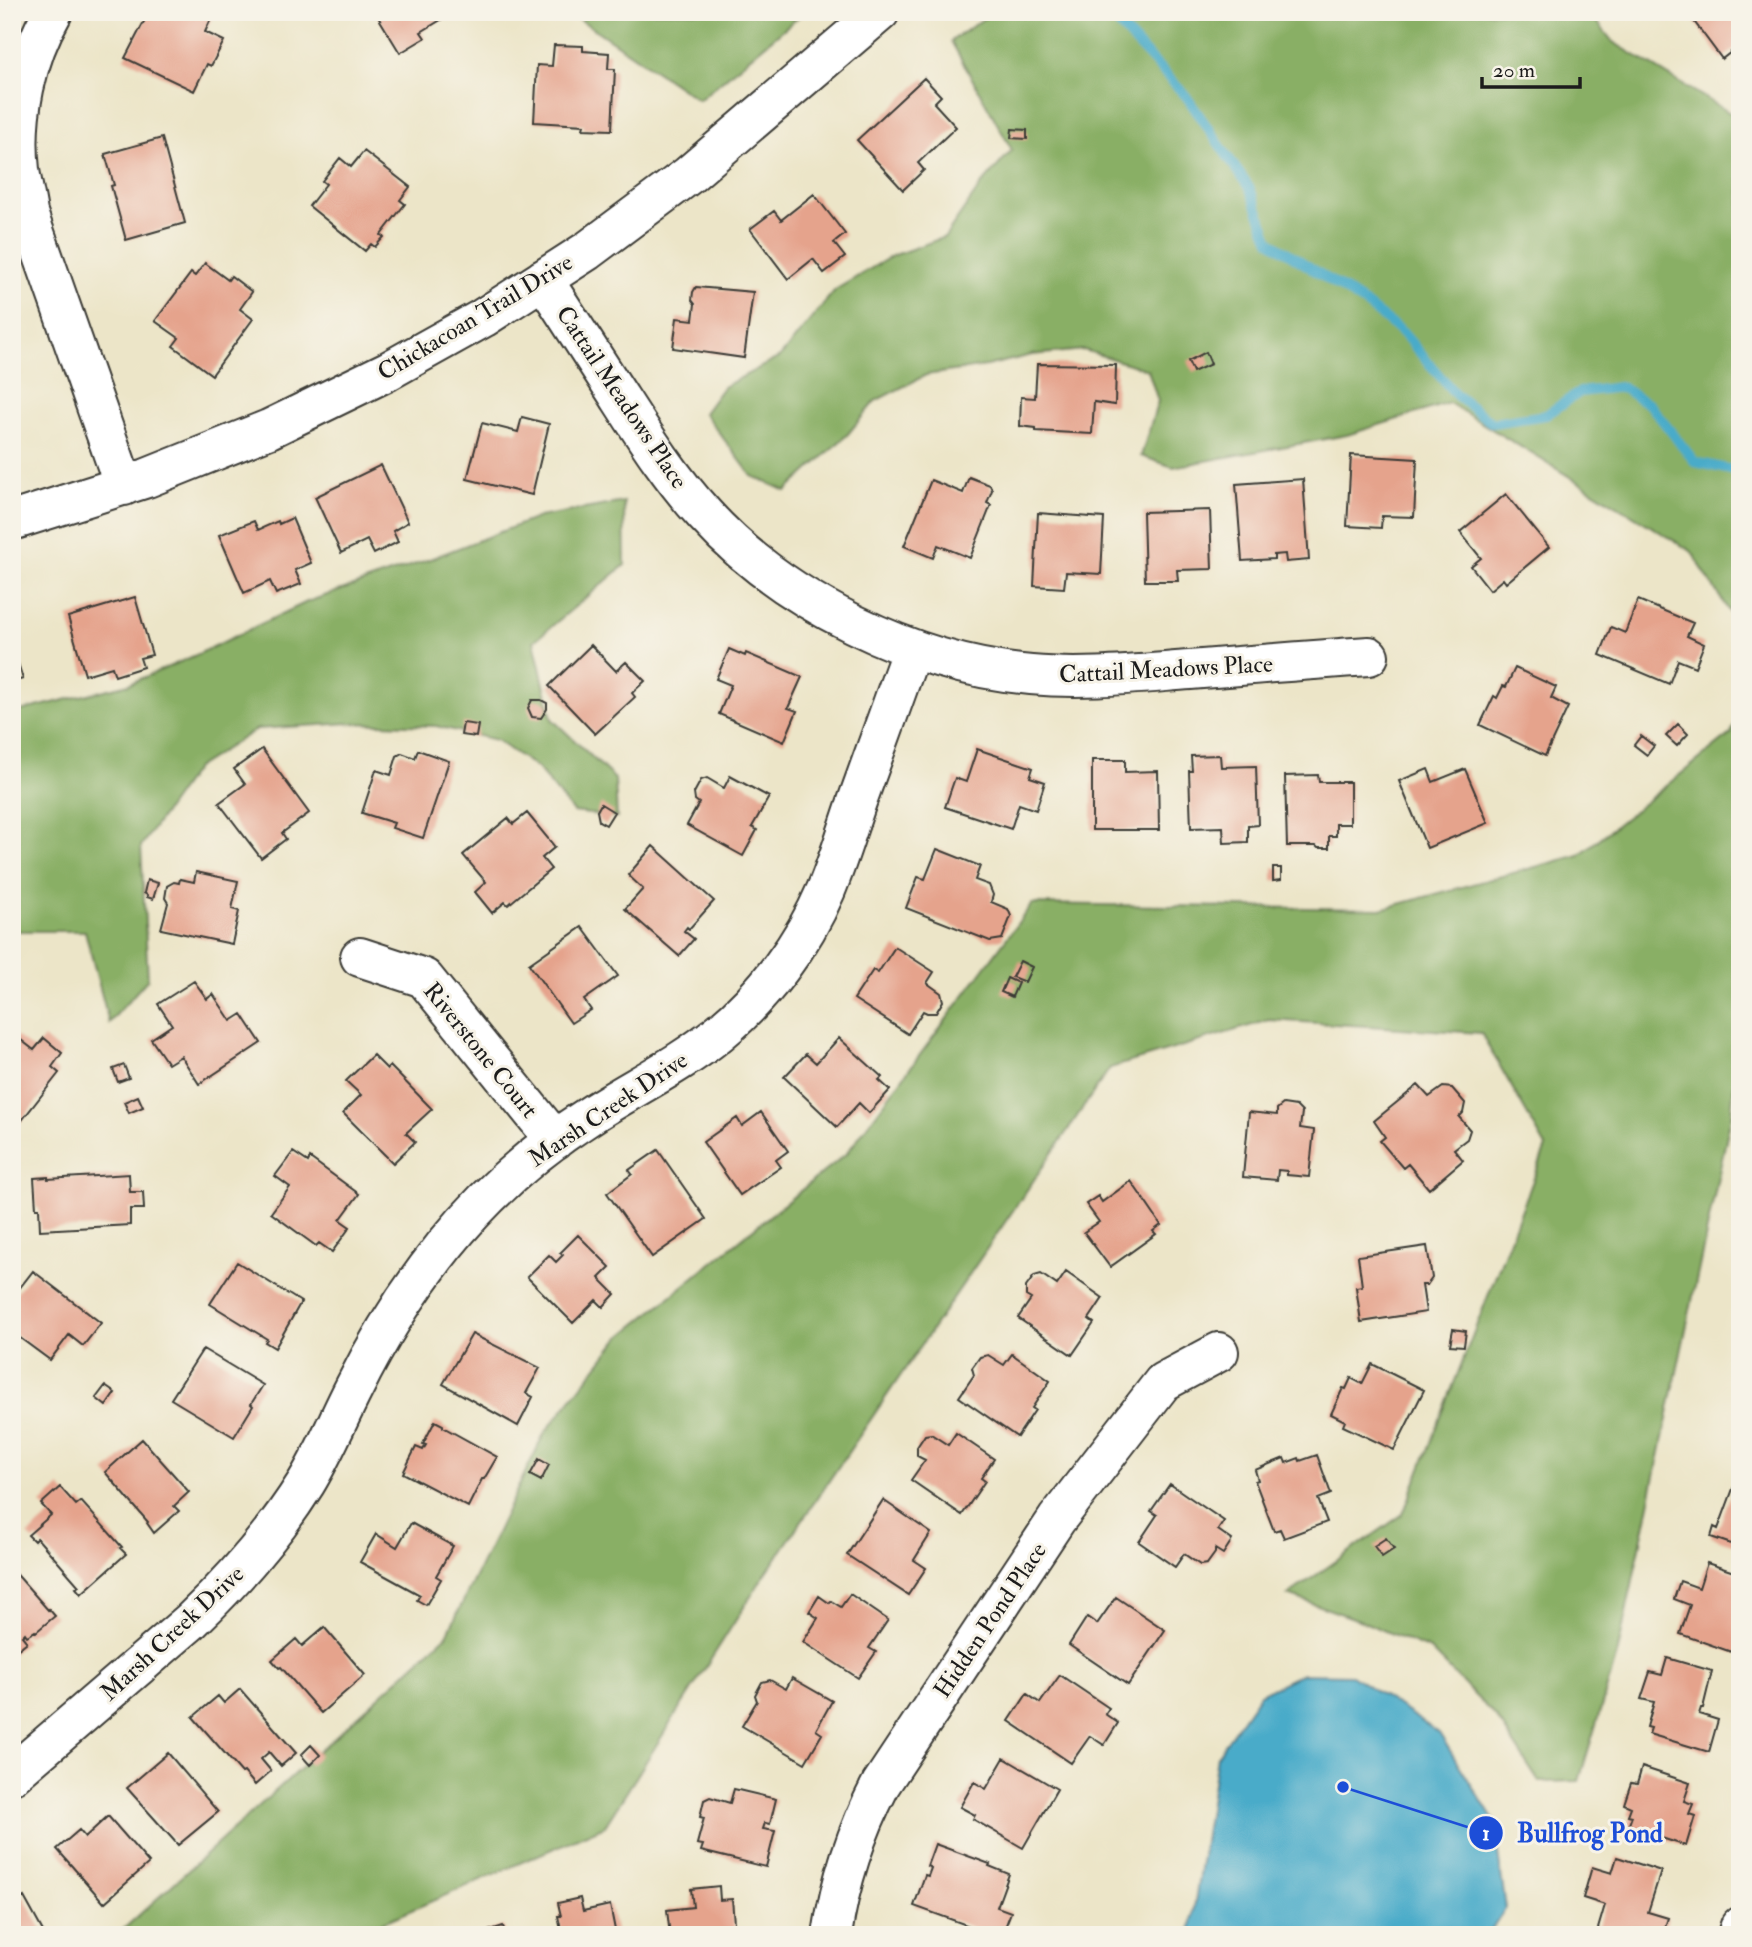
<svg xmlns="http://www.w3.org/2000/svg" width="1752" height="1947" viewBox="0 0 1752 1947" font-family="'IM FELL Double Pica',serif">
<rect width="100%" height="100%" fill="#f7f3e8"/>
<filter id="ink" filterUnits="userSpaceOnUse"><feTurbulence type="fractalNoise" baseFrequency=".0143" numOctaves="2"/><feDisplacementMap in="SourceGraphic" scale="14" xChannelSelector="R" yChannelSelector="G"/><feConvolveMatrix kernelMatrix="1 2 1 2 8 2 1 2 1" color-interpolation-filters="sRGB"/></filter>
<filter id="wash" filterUnits="userSpaceOnUse"><feTurbulence type="fractalNoise" baseFrequency=".00686" numOctaves="4" result="noise"/><feDisplacementMap in="SourceGraphic" scale="28" xChannelSelector="R" yChannelSelector="G"/><feGaussianBlur stdDeviation="1.57" result="paint"/><feColorMatrix in="noise" values="0 0 0 0 0 0 0 0 0 0 0 0 0 0 0 0 0 1.4 0 .05"/><feComposite in="paint" operator="in"/></filter>
<g filter="url(#wash)">
<rect width="100%" height="100%" fill="#ece5c8"/>
<path fill="#89af65" stroke="#526640" stroke-width="2" d="M569 12H804L699 100Z
M993 12H1589L1613 42 1740 119V629L1691 551 1449 403 1347 435 1173 467 1141 456 1158 401 1148 370 1084 350 1032 355 986 366 926 375 875 401 848 434 786 491 752 476 704 413 723 387 780 357 835 290 892 256 945 237 981 185 1012 150 951 41Z
M624 502 625 565 534 641 552 719 615 779 617 817 573 812 537 768 496 740 436 726 350 723 257 729 196 768 141 846 148 979 109 1023 85 931H12V713L129 684 196 655 307 602 422 562 539 517Z
M1740 713V1013L1731 1116 1618 1651 1579 1781 1539 1782 1497 1718 1430 1650 1359 1620 1288 1595 1403 1514 1546 1147 1481 1033 1269 1020 1110 1068 760 1582 605 1826 354 1935H117L447 1635 544 1434 619 1338 847 1153 1032 904 1381 909 1579 855 1731 734Z"/>
<path fill="#4aabc9" stroke="#336472" stroke-width="2" d="M1301 1674 1351 1675 1439 1733 1493 1819 1506 1908 1488 1935H1190L1217 1756 1260 1694Z"/>
<g fill="none" stroke-linecap="round" stroke-linejoin="round">
<path stroke="#4aabc9" stroke-width="10" d="M1110 12 1120 26 1186 96 1250 189 1270 241 1367 305 1403 333 1456 395 1492 423 1546 415 1580 392 1621 387 1650 405 1695 462 1740 472"/>
</g>
<g id="blocks">
<path fill="#e5a38c" d="M149 12H203L212 17 205 32 224 41 211 66 207 64 194 91 125 58Z
M375 12H464L457 17 454 12 421 32 425 38 400 53Z
M1687 12H1740V45L1722 59Z
M554 45 583 46V51L609 53 608 69H615L612 130 583 129 584 125 534 122 537 65 552 66Z
M924 78 941 96 934 103 956 127 918 163 924 170 903 190 857 140Z
M1012 129 1027 130V139L1011 138Z
M162 138 185 223 126 240 111 186 114 185 105 154Z
M364 151 410 187 400 200 405 204 381 235 384 237 375 247 371 244 365 251 309 206 326 184 322 181 340 158 351 167Z
M814 194 845 234 834 243 845 257 824 273 813 259 788 279 750 229 774 211 781 220Z
M205 263 228 280 231 276 252 292 240 309 253 319 212 375 173 346 179 338 155 321 191 273 195 276Z
M696 287 753 292 744 358 673 348 677 318 693 320 695 304 692 300 693 292Z
M1206 352 1211 364 1193 372 1188 361Z
M1037 364 1116 365 1115 405 1094 402 1092 434 1036 431V428L1020 426 1021 397 1035 398Z
M522 417 549 424 532 495 467 479 482 423 518 432Z
M1351 455 1417 459 1414 517 1382 516 1381 528 1347 526Z
M381 465 408 522 393 531 398 542 374 554 367 540 341 553 315 497Z
M969 477 990 485 992 490 987 503 991 505 970 558 938 545 933 558 904 546 931 480 963 493Z
M1303 479 1309 560 1286 562 1285 554 1274 555V559L1242 561 1236 484Z
M1506 494 1549 547 1506 583 1503 579 1490 590 1471 566 1481 558 1460 532Z
M1210 510 1212 569 1177 570 1178 581H1145L1143 512Z
M1038 513 1104 518 1101 574 1066 572 1064 588 1034 586Z
M292 518 311 563 295 570 301 584 276 594 270 581 244 593 219 535 254 521 258 530 278 521 279 524Z
M135 597 152 655 140 658 143 667 115 676 112 667 85 675 68 617Z
M1638 600 1693 623 1687 636 1704 644 1695 667 1678 660 1669 684 1600 655 1611 627 1625 633Z
M12 644 23 679 12 682Z
M591 645 616 671 626 662 645 681 632 693 635 697 595 734 549 686Z
M729 649 745 656 746 653 802 677 788 708 797 711 784 742 719 714 731 685 716 679Z
M1515 668 1556 687 1551 698 1568 707 1545 756 1480 725 1494 696 1497 698 1503 686 1506 687Z
M532 700H541L547 703V709L541 718 532 717 528 708Z
M463 723 478 725 476 737 461 735Z
M1678 724 1688 734 1677 746 1666 736Z
M1641 736 1654 746 1647 755 1634 745Z
M262 749 309 813 282 833 286 839 261 858 219 803 245 784 234 769Z
M977 749 1033 768 1030 777 1045 782 1036 810 1019 804 1011 829 945 807 955 778 966 782Z
M418 750 449 761 423 838 392 828 394 823 362 813 376 770 391 775 397 756 402 753 415 758Z
M1220 755 1221 767 1256 766 1258 825 1248 826V842L1224 843 1223 827 1191 828 1189 771H1192L1191 756Z
M1092 760H1125V772L1158 771 1159 830H1092Z
M1428 769 1433 782 1465 769 1488 823 1427 848 1399 781Z
M1318 775 1319 782H1350V824H1336V836H1329V848H1318L1316 846H1287L1285 776Z
M730 776 769 797 752 827 757 830 743 856 687 825 699 803 695 800 694 793 701 780 707 778 724 788Z
M601 804 614 812 606 825 599 821 597 811Z
M527 813 555 847 542 858 551 869 508 905 505 902 492 913 475 892 486 882 463 855 508 818 513 824Z
M653 846 714 901 689 929 687 927 684 931 694 939 679 956 625 909 643 889 628 875Z
M937 849 980 866 975 880 989 885 993 895 991 902 1008 909 1011 916 1002 939 990 941 906 908 918 877 925 879Z
M1273 868H1281V880L1273 881Z
M196 872 238 881 232 909 239 911 232 944 161 929 168 903 165 898 167 886 174 882 179 883 180 879 194 882Z
M147 880 158 883 153 899 147 897V895L144 893Z
M582 927 618 976 584 1000 591 1010 571 1023 529 964Z
M895 947 934 972 927 983 941 993 943 1001 936 1013H927L923 1011 908 1034 854 999 873 970 878 973Z
M1020 961 1032 967 1025 982 1012 977Z
M1007 978 1018 983 1012 997 1001 992Z
M194 981 207 999 213 994 231 1021 242 1014 261 1043 199 1084 181 1056 168 1064 151 1039 172 1025 158 1004Z
M12 1033 34 1050 44 1038 62 1053 52 1067 59 1073 19 1124 12 1118Z
M839 1038 882 1077 879 1080 890 1090 869 1113 859 1103 837 1127 784 1077 806 1054 816 1063Z
M373 1055 387 1069 390 1066 432 1109 406 1133 415 1142 393 1163 343 1113 361 1095 346 1081Z
M124 1065 129 1078 118 1082 113 1069Z
M1418 1085 1429 1097 1443 1087 1452 1088 1465 1103 1463 1113 1459 1117 1470 1130 1467 1139 1454 1149 1463 1160 1429 1189 1408 1164 1403 1168 1380 1141 1385 1137 1374 1121Z
M138 1096 143 1107 129 1113 124 1102Z
M1283 1104 1296 1106 1302 1112 1300 1128 1314 1130 1309 1177 1287 1175V1171L1278 1170 1277 1180 1243 1177 1249 1112 1277 1115V1109Z
M761 1112 788 1151 776 1160 781 1167 740 1195 703 1142 737 1118 742 1126Z
M658 1150 706 1219 652 1257 607 1193 632 1174 629 1170Z
M293 1152 308 1162 310 1158 359 1194 340 1220 350 1227 332 1252 319 1243 316 1246 271 1213 290 1187 275 1176Z
M129 1174 130 1192H143L144 1209H130V1225L40 1230 39 1208H36L34 1178 48 1177V1179Z
M1131 1181 1161 1225 1153 1231 1156 1234 1110 1267 1084 1232 1099 1222 1086 1204 1098 1196 1102 1202Z
M578 1235 610 1267 599 1278 615 1294 603 1307 596 1300 573 1323 527 1277 549 1255 556 1262 563 1255 560 1253Z
M1427 1246 1432 1278 1427 1285H1422L1426 1312 1361 1322 1356 1287 1362 1286 1358 1256Z
M237 1262 301 1302 275 1348 265 1342 267 1339 210 1304Z
M33 1271 101 1323 83 1346 69 1335 50 1360 12 1332V1292L15 1294Z
M1066 1272 1103 1298 1089 1319 1094 1323 1072 1355 1018 1318 1031 1299 1026 1296V1287L1034 1276 1041 1274 1057 1285Z
M1453 1329 1466 1331 1464 1346 1450 1345Z
M472 1334 540 1368 526 1393 533 1397 518 1426 443 1384Z
M203 1349 263 1385 251 1404 253 1406 234 1437 171 1399Z
M1012 1354 1050 1381 1032 1408 1035 1410 1017 1437 959 1397 974 1375 972 1368 980 1357 988 1355 1004 1365Z
M1372 1364 1424 1390 1394 1450 1343 1426 1345 1421 1331 1414 1343 1388 1346 1389 1351 1378 1362 1384Z
M105 1386 115 1393 106 1406 96 1398Z
M435 1421 443 1425V1427L497 1457 484 1479H482L468 1507 403 1473 416 1447 423 1450 426 1445 423 1444Z
M956 1433 994 1459 981 1478 985 1481 962 1515 911 1480 925 1460 917 1456V1447L925 1435 931 1434 948 1445Z
M142 1439 189 1492 174 1506 179 1511 154 1533 147 1523 148 1522 105 1472Z
M1317 1455 1331 1494 1318 1499 1327 1522 1284 1538 1280 1529 1274 1531 1255 1481 1258 1480 1255 1470 1284 1458 1286 1463 1299 1458 1300 1461Z
M539 1459 549 1465 541 1481 530 1475Z
M1740 1470V1547L1711 1537 1714 1527 1718 1529Z
M1170 1484 1224 1521 1218 1530 1232 1540 1223 1554 1215 1549V1553L1207 1564 1200 1565 1184 1554 1175 1567 1139 1542 1157 1515 1151 1511Z
M60 1487 76 1505 81 1501 122 1547 120 1548 126 1554 81 1594 76 1588 79 1586 37 1538 34 1541 28 1535 51 1515 41 1504Z
M883 1500 931 1533 914 1560 926 1568 908 1595 847 1555Z
M411 1523 453 1546 436 1576 441 1579 426 1605 417 1600 420 1595 360 1562 376 1534 397 1547Z
M1386 1538 1394 1549 1382 1557 1374 1546Z
M1707 1563 1740 1574V1612L1738 1611 1736 1617 1740 1619V1655L1680 1634 1690 1605 1674 1599 1680 1581 1699 1588Z
M12 1569 48 1610 49 1609 55 1616 36 1632 35 1631 27 1636 25 1633 22 1636 27 1642 12 1654Z
M850 1594 888 1620 869 1648 876 1652 858 1678 803 1642 818 1618 809 1612 819 1596 829 1603 831 1601 841 1607Z
M1116 1597 1165 1630 1128 1685 1069 1645 1087 1617 1097 1624Z
M324 1627 365 1675 321 1713 281 1667 279 1668 272 1660 296 1639 302 1646Z
M1667 1658 1712 1671 1703 1708H1701L1699 1714 1718 1720 1709 1752 1649 1734 1651 1728 1647 1727 1654 1702 1641 1699 1650 1672 1662 1675Z
M1060 1675 1109 1708 1105 1714 1118 1723 1104 1745 1090 1736 1071 1763 1009 1721 1027 1694 1040 1703Z
M792 1678 832 1701 816 1730 822 1734 805 1763 742 1726 757 1701 755 1695 762 1682 770 1680 786 1689Z
M240 1689 296 1753 281 1766 269 1752 261 1759 271 1771 255 1785 244 1772 242 1773 193 1717 218 1696 224 1703Z
M311 1745 320 1755 310 1765 301 1755Z
M168 1753 218 1812 178 1845 127 1788Z
M1004 1758 1057 1789 1023 1848 973 1819 975 1815 960 1807 974 1782 986 1789Z
M1642 1767 1690 1783 1684 1801 1693 1804 1689 1814 1695 1816 1686 1846 1628 1827 1632 1816 1628 1815 1631 1807 1624 1804 1631 1783 1637 1784Z
M734 1789 776 1799 770 1824 765 1823 763 1829 775 1831 766 1867 701 1851 703 1845 697 1844 704 1818 700 1817 704 1800 710 1797 730 1803Z
M108 1816 149 1863 104 1903 57 1849 79 1830 85 1837Z
M935 1844 990 1864 989 1866 1009 1874 997 1907 1011 1912 1002 1935H994L914 1906 925 1875 928 1876 931 1868 927 1866Z
M1617 1857 1661 1871 1648 1912 1668 1918 1662 1935H1606L1597 1932 1605 1905 1583 1898 1592 1867 1612 1873Z
M719 1886 720 1900 732 1899 735 1935H670L667 1910 693 1907 691 1889Z
M24 1897 45 1935H12V1904Z
M580 1898 583 1911 610 1905 616 1935H562L558 1916H561L558 1903Z
M503 1926 506 1935H479V1934Z"/>
</g>
</g>
<g filter="url(#ink)">
<use href="#blocks" fill-opacity="0" stroke="#3b3a36" stroke-width="2"/>
<g fill="none" stroke-linecap="round" stroke-linejoin="round">
<g stroke="#3b3a36" stroke-width="42">
<path id="minor" d="M53 12C26 58 14 117 20 170 22 184 26 198 28 213L124 486
M543 279C568 318 593 357 618 395 645 437 671 478 705 515 784 602 914 665 1031 675 1084 680 1137 674 1190 670 1249 665 1309 660 1369 656
M12 521 147 478 269 429 388 371 483 318 587 251 689 175 880 12
M360 957 424 978 555 1140
M12 1775 191 1621C235 1579 274 1534 306 1483 325 1452 338 1419 354 1388 379 1337 409 1290 444 1246 485 1195 537 1149 592 1114 634 1087 680 1065 719 1033 764 996 803 944 826 890 839 859 848 827 859 796 877 747 894 698 912 649
M832 1935C840 1881 856 1832 881 1784L1057 1519 1163 1382 1219 1352
M1737 1935 1740 1926"/>
</g>
<use href="#minor" stroke="#fff" stroke-width="38"/>
</g>
</g>
<g text-anchor="middle" stroke-width="6" stroke-linejoin="round" paint-order="stroke">
<g font-size="24" fill="#1c1c1c" stroke="#f7f3e8">
<text transform="translate(475 317) rotate(-31)" y="8">Chickacoan Trail Drive</text>
<text transform="translate(622 397) rotate(56)" y="8">Cattail Meadows Place</text>
<text transform="translate(1166 669) rotate(-3)" y="8">Cattail Meadows Place</text>
<text transform="translate(481 1050) rotate(51)" y="8">Riverstone Court</text>
<text transform="translate(608 1109) rotate(-34)" y="8">Marsh Creek Drive</text>
<text transform="translate(990 1620) rotate(-56)" y="8">Hidden Pond Place</text>
<text transform="translate(172 1633) rotate(-43)" y="8">Marsh Creek Drive</text>
</g>
</g>
<path fill="none" stroke="#1d4ed8" stroke-width="2.5" d="M1343 1787L1486 1833"/>
<g fill="#1d4ed8" stroke="#f7f3e8" stroke-width="2.5">
<circle cx="1343" cy="1787" r="7"/>
<circle cx="1486" cy="1833" r="18"/>
</g>
<g font-size="21" text-anchor="middle" font-weight="bold" fill="#fff">
<text x="1486" y="1840">1</text>
</g>
<g font-size="26" text-anchor="middle" font-weight="bold" fill="#1d4ed8" stroke="#f7f3e8" stroke-width="6" stroke-linejoin="round" paint-order="stroke">
<text x="1590" y="1842">Bullfrog Pond</text>
</g>
<rect width="1752" height="1947" fill="none" stroke="#f7f3e8" stroke-width="42"/>
<path d="M1482 77v10h98v-10" fill="none" stroke="#1c1c1c" stroke-width="3.5"/>
<text x="1493" y="77" font-size="21" fill="#1c1c1c" stroke="#f7f3e8" stroke-width="5" paint-order="stroke">20 m</text>
</svg>
